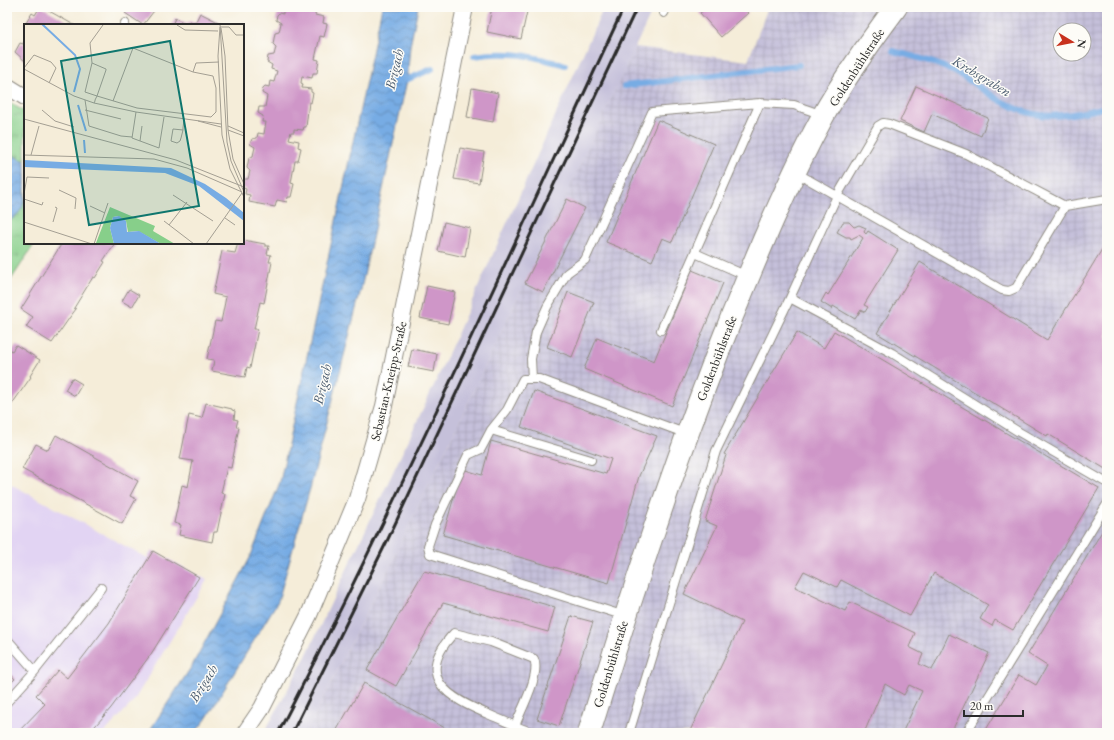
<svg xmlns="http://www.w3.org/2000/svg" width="1114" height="740" viewBox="0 0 1114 740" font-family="'EB Garamond',serif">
<defs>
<pattern id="industrial-grid" width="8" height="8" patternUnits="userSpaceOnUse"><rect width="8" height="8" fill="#c5c0da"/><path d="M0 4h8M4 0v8" fill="none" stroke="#a9a5bb"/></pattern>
<pattern id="park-tufts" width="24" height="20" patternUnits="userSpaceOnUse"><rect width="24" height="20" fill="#87cf8a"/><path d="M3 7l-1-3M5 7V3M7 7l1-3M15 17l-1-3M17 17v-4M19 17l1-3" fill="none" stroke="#6fa871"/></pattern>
<pattern id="water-waves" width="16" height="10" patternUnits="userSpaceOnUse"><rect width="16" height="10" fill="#77ace4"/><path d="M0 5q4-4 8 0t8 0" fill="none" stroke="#628cb9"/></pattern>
</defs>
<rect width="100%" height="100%" fill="#fdfcf7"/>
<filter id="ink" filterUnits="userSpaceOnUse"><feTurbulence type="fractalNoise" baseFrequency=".025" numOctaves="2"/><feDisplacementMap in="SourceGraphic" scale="8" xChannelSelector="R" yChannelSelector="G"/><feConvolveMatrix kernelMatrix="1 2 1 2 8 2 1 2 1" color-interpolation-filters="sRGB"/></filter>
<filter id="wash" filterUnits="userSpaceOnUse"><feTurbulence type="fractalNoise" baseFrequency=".012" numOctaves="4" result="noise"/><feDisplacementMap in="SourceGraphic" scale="16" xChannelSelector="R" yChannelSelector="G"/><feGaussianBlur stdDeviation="0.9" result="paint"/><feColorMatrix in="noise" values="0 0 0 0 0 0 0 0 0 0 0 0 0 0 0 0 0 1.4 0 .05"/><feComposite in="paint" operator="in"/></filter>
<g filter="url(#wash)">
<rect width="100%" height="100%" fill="#f5edd9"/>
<path fill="#e2d4f3" d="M7 482 147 558 152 550 207 580 133 702 104 733H7Z"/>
<path fill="url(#industrial-grid)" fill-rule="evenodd" d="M768 7H1107V733H306L392 561 471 397 635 47 748 61ZM1060 30H1084V54H1060Z"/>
<path fill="#c5c0da" d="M604 7H654L471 397 392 561 306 733H264L305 658 436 381Z"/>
<path fill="url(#park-tufts)" stroke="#597d5a" d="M7 101 25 112V161L7 153Z
M25 175V243H35L7 286V223L17 215Z"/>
<path fill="url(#water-waves)" stroke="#516c88" d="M382 7H418L410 46 407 80 361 289 311 485 278 601 206 719 195 733H148L192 666 250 558 280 482Z
M7 153 25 161C25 174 27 199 21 210 18 215 12 219 7 223Z"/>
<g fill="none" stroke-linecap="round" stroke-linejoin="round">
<path stroke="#77ace4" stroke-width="6" d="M893 51C916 57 940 63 962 76 987 91 1004 107 1034 114 1054 119 1087 112 1107 107
M474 56C508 50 532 56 565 65
M401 82 432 69
M624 86 799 65"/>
</g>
<g id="blocks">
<path fill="#cf96c8" d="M40 7H42L74 25H30L26 23 32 13 35 15Z
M128 7H157L143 25 125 13Z
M290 7H316L315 15 324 17 323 23 327 24 324 37 320 36 315 59 319 60 317 73H313L312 78 302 76 301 83 303 84 302 88 311 89V92L313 93 311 103 309 102 306 127H304L303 130 294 129V132H291L289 139 299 141 298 147 301 148 298 161H295L291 183 294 184 291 197H288L287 202 277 200 275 207 249 202 250 195 245 194 246 189 243 188V182L245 179H248L250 171 247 168 249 158 253 156 255 147 250 144 252 139 257 138 258 133 264 134 266 122H262L263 116 258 113 259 107H265L267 96 262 93 263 88 265 86 269 87 270 81 274 82 277 71 271 69 272 65 267 62 268 56 274 55 276 47 273 44 275 33 279 32 281 23 276 20 277 15 279 13 283 14V9L289 10Z
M492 7H528L521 39 487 32Z
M707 7H742L748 13 721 37 700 13Z
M200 13 224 25H172L175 18 187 24 189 21 195 23Z
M25 40V61L15 52 20 43 23 44Z
M916 86 988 118 981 136 932 114 924 132 900 121Z
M472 88 498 93 493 122 467 117Z
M658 120 714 144 672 242 662 238 652 261 606 242Z
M460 148 484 152 479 183 454 179Z
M567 199 585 208 543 292 525 283Z
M444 222 470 228 465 257 438 251Z
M843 222H849L854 227 859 225 866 228 864 232 866 234 868 231 898 250 864 305 868 307 865 312 861 310 855 319 833 306 832 309 821 302 826 293 828 295 863 238 859 235 851 239 850 237H846L837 232Z
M243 240 265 244V246H269L267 254 271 255 269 262H272L264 303 260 302 254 329H258L250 368 247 367 245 377 212 371 214 360 207 359 215 321 221 322 226 297 213 294 222 251 235 253 238 243H243Z
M1107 241V470L1048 434 1047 436 877 333 920 262 1047 340Z
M62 243H115L103 261 105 262 95 278 93 277 74 308 76 309 70 317 52 343 26 327 33 317 21 309Z
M692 270 723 283 672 406 584 369 597 338 654 361Z
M427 286 455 292 448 324 420 318Z
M129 289 139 295 132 307 122 301Z
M568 292 594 302 572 357 547 347Z
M834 331 1099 488 1013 630 995 620 992 626 980 619 988 605 934 573 910 616 841 580 837 587 804 571 795 587 845 611 850 602 915 633 909 647 923 654 919 664 932 670 949 634 989 653 951 733H902L922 691 909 685 904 695 885 684 864 733H689L742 622 684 594 717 526 705 521 726 455 724 454 797 332 824 348Z
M16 345 40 360 30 376 31 377 7 411V348L12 351Z
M412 349 437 354 434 372 408 367Z
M72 378 82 384 75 396 65 390Z
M534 391 657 436 639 476 609 583 443 535 462 469 482 475 491 441 606 474 611 459 521 427Z
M206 403 232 409V410L235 411 234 419 238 420 236 427H239L231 468 227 467 221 493 225 494 217 532H214L212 542 179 535 181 525 174 523 182 485 188 487 193 461 180 459 189 415 202 418Z
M56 435 138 481 130 496 136 499 122 524 22 469 36 444 48 450Z
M1107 523V733H984L1019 675 1036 685 1047 666 1028 654Z
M153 551 199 577 151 654 111 708 89 733H17L45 704 36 695 58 670 67 678 109 623Z
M424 571 555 607 548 632 443 603 396 686 367 670Z
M571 616 593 622 559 726 537 719Z
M7 670 15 679 7 686Z
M364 683 454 733H335Z"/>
</g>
</g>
<g filter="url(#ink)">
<use href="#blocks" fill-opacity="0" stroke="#908c82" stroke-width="1"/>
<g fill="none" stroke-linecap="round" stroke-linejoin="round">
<g stroke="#908c82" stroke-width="10">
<path id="lane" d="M664 13 667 7
M124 25 125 23
M1065 206 1107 199
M695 253 747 276
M790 298 892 353 1019 432 1107 483
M661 330 760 103
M532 379 531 359 536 332 547 307 567 273 585 260 652 112 760 103 794 105 823 115
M491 430 591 460
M625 616 430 554 428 546 435 525 468 455 481 449 491 430 507 410 523 379H539L687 434
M7 639 35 671
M7 702 35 671 101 588
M515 726C521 710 541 674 534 659L491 642 454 633C412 678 449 698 490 715 505 721 520 729 535 733
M629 733 716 451 790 298 837 196 878 126 883 123 889 124 966 154 1065 206 1016 288 1009 291 1002 290 837 196 795 172
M966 733 1107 504"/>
</g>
<g stroke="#908c82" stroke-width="18">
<path id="street" d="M7 86 25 97
M245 733 262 708 309 615 357 499 384 406 465 7"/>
</g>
<g stroke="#908c82" stroke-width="24">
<path id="secondary" d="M589 733C632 594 677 454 731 319 759 250 788 181 823 116 844 78 870 42 896 7"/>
</g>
<use href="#lane" stroke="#fff" stroke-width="8"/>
<use href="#street" stroke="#fff" stroke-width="16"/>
<use href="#secondary" stroke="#fff" stroke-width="22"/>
<path stroke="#2b2b2b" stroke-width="3" d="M278 733C401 495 511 250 624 7
M292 733 388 539 637 7"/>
</g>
</g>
<g text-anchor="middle" stroke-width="3" stroke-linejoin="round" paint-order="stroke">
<g font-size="13" fill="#2b2b2b" stroke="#fdfcf7">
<text transform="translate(856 67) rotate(-57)" y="5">Goldenbühlstraße</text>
<text transform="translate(716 358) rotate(-69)" y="5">Goldenbühlstraße</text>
<text transform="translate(388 381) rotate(-77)" y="5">Sebastian-Kneipp-Straße</text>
<text transform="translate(610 664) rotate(-73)" y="5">Goldenbühlstraße</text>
</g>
<g font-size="14" font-style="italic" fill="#46586c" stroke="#fdfcf7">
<text transform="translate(394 69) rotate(-77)" y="5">Brigach</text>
<text transform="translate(982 76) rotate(31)" y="5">Krebsgraben</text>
<text transform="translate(322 384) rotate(-77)" y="5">Brigach</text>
<text transform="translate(203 683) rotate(-58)" y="5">Brigach</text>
</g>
</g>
<g transform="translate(24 24)">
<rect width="220" height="220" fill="#f5edd9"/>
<path d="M86 183 131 202 129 207 151 220H137L114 207 104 208 102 197 94 192 89 193 86 204 90 220 72 219Z" fill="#87cf8a"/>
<path d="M0 136 147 144 181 160 202 174 220 189V197L175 162 141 149 0 143ZM95 192 102 197 103 208 115 207 137 220H90L86 204 89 193Z" fill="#77ace4"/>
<path fill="none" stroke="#77ace4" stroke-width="2" d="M18 0 51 31 56 45 50 68M54 81 62 107M60 116 61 129"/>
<path fill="none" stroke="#a49f93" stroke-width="1" d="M196 0 203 118 207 137 220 168M153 1 161 6 194 7M196 3H205L212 11H220M196 3 194 32 198 111 206 145 220 173M197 4 201 32 204 106 209 135 220 160M68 39 66 19 79 1M0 44 10 31 27 38 32 44 25 59M0 45 50 72 70 79 112 88 197 100M169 48 172 39 195 38M61 76 65 102 97 112 108 113M70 79 71 77V76L73 72 82 46V45L68 39 61 68 73 72 113 84 187 93 192 88V64L189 52 169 48 109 24 89 77M18 86 31 97 50 103M61 86 97 95M112 88 108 114 135 124 140 93M0 95 152 136 220 163M174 97 197 103M204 102 220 109M159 106 149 105 147 117 153 119 156 117 157 114 159 106V104L160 95M204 106 220 112M116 117 118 102M0 131 130 135 163 144 218 168M7 131 15 102M35 166 52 174 51 185M0 170 3 153 25 154M149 171 189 197M0 175 18 181 19 178M66 182 81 189M201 194 211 201M140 197 170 220M0 198 68 220M29 198 33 184 31 183M145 201 163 178M70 220 84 179M182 220 218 169"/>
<path fill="#0f766e" fill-opacity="0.15" stroke="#0f766e" stroke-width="2" d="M146 17 175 182 65 201 37 37Z"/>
<rect width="220" height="220" fill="none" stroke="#2b2b2b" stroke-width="2"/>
</g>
<rect width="1114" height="740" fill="none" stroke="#fdfcf7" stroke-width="24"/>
<g transform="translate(1072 42) rotate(100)"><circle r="19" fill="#fdfcf7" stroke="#a9a8a5"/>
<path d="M0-3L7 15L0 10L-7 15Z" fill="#c8321e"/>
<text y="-6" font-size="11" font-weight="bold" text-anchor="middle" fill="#2b2b2b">N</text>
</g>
<path d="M964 710v6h59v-6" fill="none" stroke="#2b2b2b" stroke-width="2"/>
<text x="970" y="710" font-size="12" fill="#2b2b2b" stroke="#fdfcf7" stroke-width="3" paint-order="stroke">20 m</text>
</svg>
